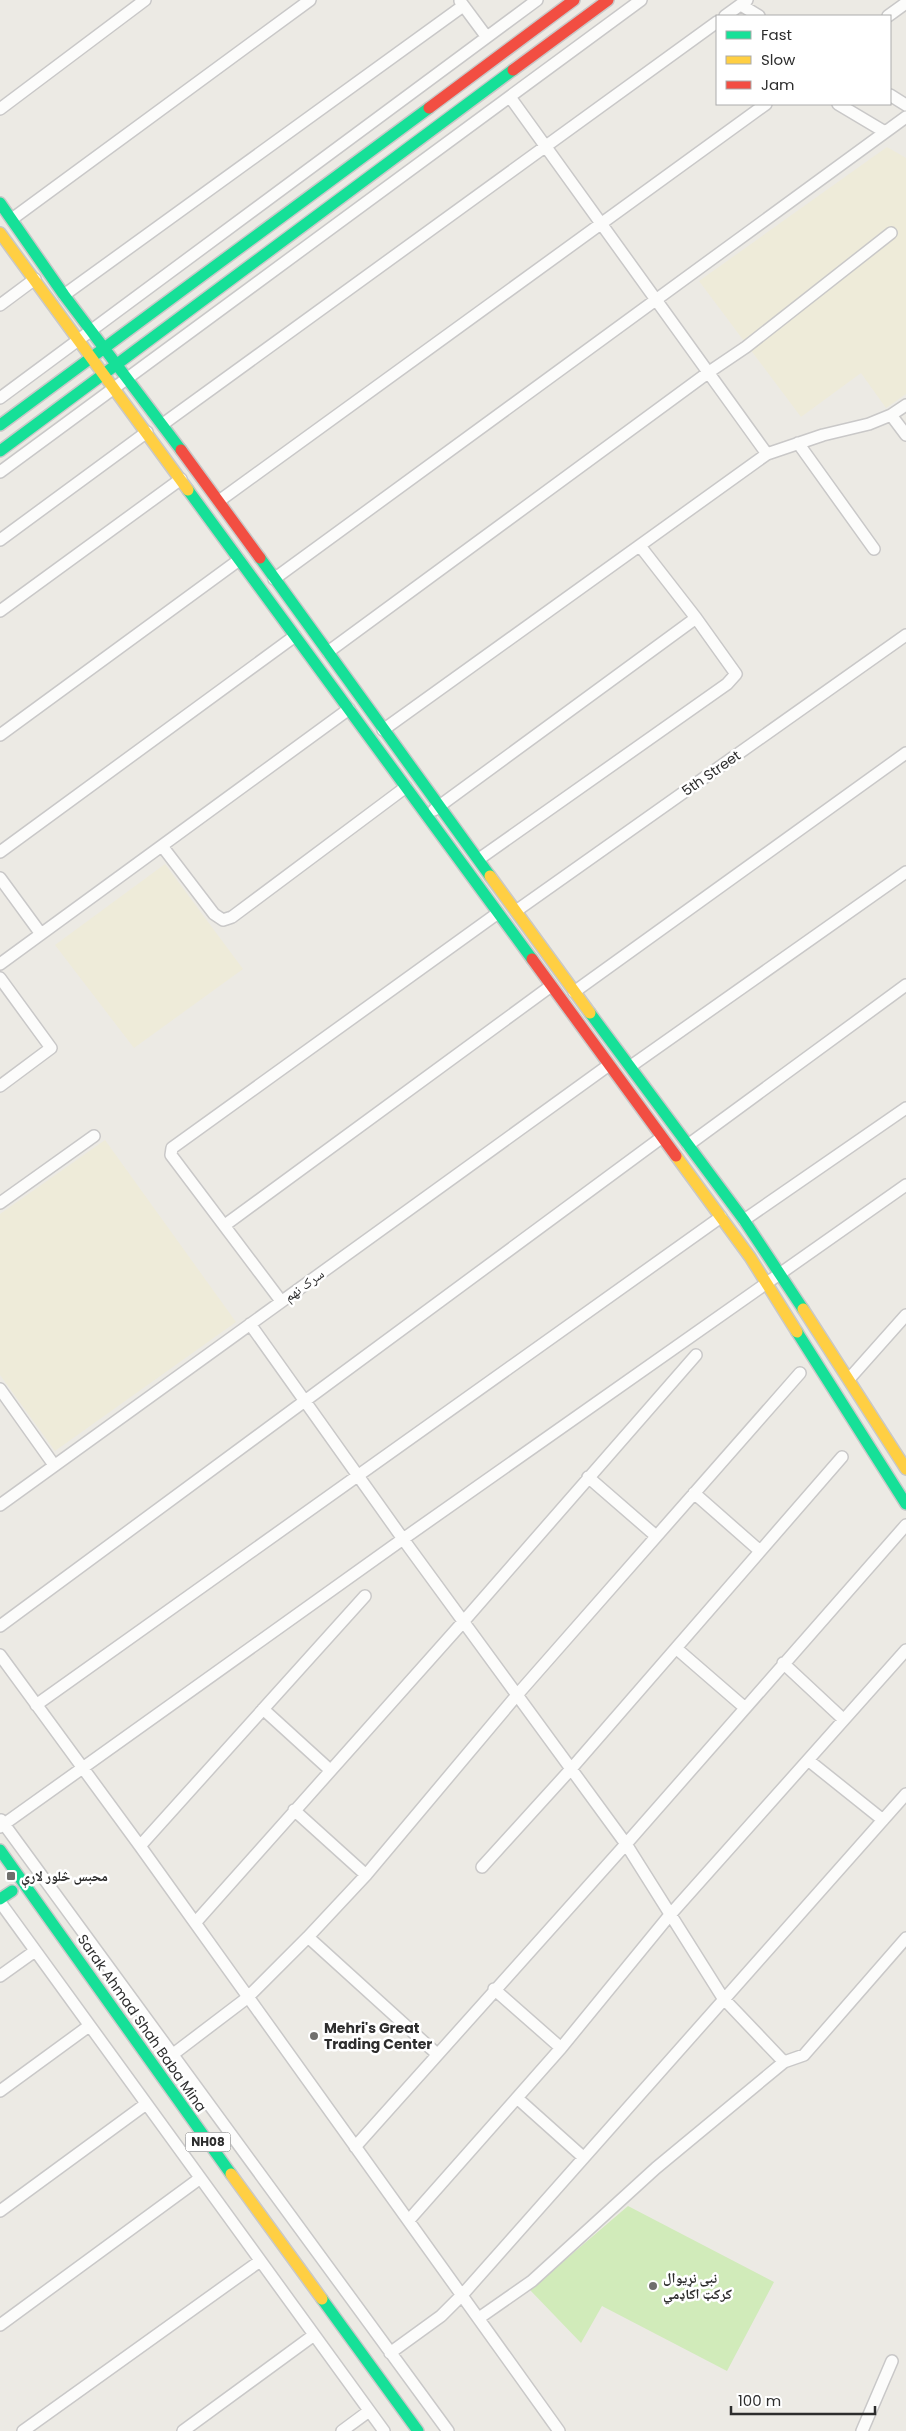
<svg xmlns="http://www.w3.org/2000/svg" width="906" height="2431" viewBox="0 0 906 2431" font-family="Poppins,'Noto Naskh Arabic',sans-serif">
<rect width="100%" height="100%" fill="#eceae4"/>
<path fill="#eeebd9" d="M887 147 906 158V394L886 408 861 373 801 417 699 281Z
M165 864 243 969 134 1048 55 945Z
M105 1140 236 1322 55 1451 0 1375V1214Z"/>
<path fill="#d1ebba" d="M628 2206 774 2282 727 2371 602 2306 581 2343 530 2290Z"/>
<g fill="none" stroke-linecap="round" stroke-linejoin="round">
<g stroke="#c9c8c8" stroke-width="14">
<path id="street" d="M460 1 486 36
M741 5 759 16
M725 16 747 0
M888 16 906 3
M890 95 906 105
M510 97 767 454
M838 104 885 132
M0 109 145 0
M12 219 310 0
M64 295 463 6
M0 305 35 279
M0 398 537 0
M891 415 906 405
M163 424 717 22
M798 443 874 549
M0 472 641 0
M219 501 766 104
M0 540 147 432
M274 579 906 117
M0 611 181 479
M328 652 709 372 746 347 891 233
M383 730 767 454 823 435 869 424 891 415 906 435
M0 735 239 560
M434 810 696 618
M162 846 214 914 223 920 232 917 406 787
M0 852 295 636
M479 859 727 684 736 674 696 618 640 546
M0 878 41 934
M516 911 906 635
M0 964 349 709
M0 978 51 1048 0 1086
M574 992 906 753
M631 1066 906 872
M688 1145 906 985
M0 1203 94 1136
M744 1220 906 1108
M225 1225 551 986
M281 1301 171 1155 172 1148 498 913
M250 1324 403 1539 626 1844 723 1998 784 2062
M849 1379 906 1315
M0 1389 54 1465
M588 1477 656 1536
M694 1493 760 1551
M0 1505 609 1065
M0 1626 661 1138
M677 1649 744 1707
M0 1655 140 1846 559 2431
M783 1663 843 1719
M36 1705 721 1217
M263 1709 330 1770
M808 1760 883 1820
M294 1810 366 1875
M1 1820 448 2431
M0 1827 403 1539 906 1185
M140 1846 365 1596
M482 1867 571 1769 842 1457
M0 1902 384 2431
M195 1923 463 1622 696 1355
M308 1937 437 2054
M0 1976 35 1951
M494 1989 561 2048
M172 2055 247 1998 308 1937 366 1875 517 1695 800 1373
M0 2091 89 2026
M517 2098 583 2157
M355 2147 626 1844 906 1525
M0 2211 146 2104
M409 2220 561 2048 669 1916 906 1650
M479 2318 532 2281 656 2168 784 2062 804 2055 906 1938
M0 2325 199 2179
M390 2353 441 2316 463 2294 906 1794
M23 2431 260 2261
M183 2431 314 2335
M342 2431 369 2411
M862 2431 892 2361"/>
</g>
<g stroke="#c9c8c8" stroke-width="14">
<path id="fast" d="M0 203 64 295 181 450
M0 425 429 108
M0 451 513 70
M188 490 532 959
M260 558 490 876
M590 1013 744 1220 803 1309
M797 1332 906 1504
M0 1850 231 2174
M0 1899 12 1891
M322 2299 418 2431"/>
</g>
<g stroke="#c9c8c8" stroke-width="14">
<path id="slow" d="M0 233 188 490
M490 876 590 1013
M676 1156 750 1257 797 1332
M803 1309 906 1469
M231 2174 322 2299"/>
</g>
<g stroke="#c9c8c8" stroke-width="14">
<path id="jam" d="M513 70 608 0
M429 108 574 0
M181 450 260 558
M532 959 676 1156"/>
</g>
<use href="#street" stroke="#fcfcfb" stroke-width="11"/>
<use href="#fast" stroke="#16e098" stroke-width="11"/>
<use href="#slow" stroke="#ffcf43" stroke-width="11"/>
<use href="#jam" stroke="#f24e42" stroke-width="11"/>
</g>
<g fill="#706f6d" stroke="#fff" stroke-width="2">
<rect x="6" y="1871" width="10" height="10" rx="2.5"/>
<circle cx="314" cy="2036" r="5"/>
<circle cx="653" cy="2286" r="5"/>
</g>
<g text-anchor="middle" stroke-width="5" stroke-linejoin="round" paint-order="stroke">
<rect fill="#fff" stroke="#6c6c6c" stroke-width="1" x="185.5" y="2132.5" width="45" height="19" rx="4"/>
<g font-size="12" font-weight="bold" fill="#2d2d2d">
<text x="208" y="2146">NH08</text>
</g>
<g font-size="14" fill="#2d2d2d" stroke="#fff">
<text transform="translate(711 773) rotate(-35)" y="5">5th Street</text>
<text transform="translate(304 1285) rotate(-36)" y="5">سرک نهم</text>
<text transform="translate(142 2023) rotate(55)" y="5">Sarak Ahmad Shah Baba Mina</text>
</g>
<g font-size="14" font-weight="bold" fill="#2d2d2d" stroke="#fff" text-anchor="start">
<text x="21" y="1881">محبس څلور لارې</text>
<text x="324" y="2033">Mehri's Great<tspan x="324" dy="16">Trading Center</tspan></text>
<text x="663" y="2283">نبی نړیوال<tspan x="663" dy="16">کرکټ اکاډمي</tspan></text>
</g>
</g>
<rect x="716" y="15" width="175" height="90" fill="#ffffff" stroke="#ababab"/>
<rect x="726" y="31" width="25" height="8" fill="#16e098" stroke="#ababab"/>
<text x="761" y="40" font-size="15" fill="#2d2d2d">Fast</text>
<rect x="726" y="56" width="25" height="8" fill="#ffcf43" stroke="#ababab"/>
<text x="761" y="65" font-size="15" fill="#2d2d2d">Slow</text>
<rect x="726" y="81" width="25" height="8" fill="#f24e42" stroke="#ababab"/>
<text x="761" y="90" font-size="15" fill="#2d2d2d">Jam</text>
<path d="M731 2406v8h144v-8" fill="none" stroke="#2d2d2d" stroke-width="2.5"/>
<text x="738" y="2406" font-size="15" fill="#2d2d2d" stroke="#ffffff" stroke-width="4" paint-order="stroke">100 m</text>
</svg>
